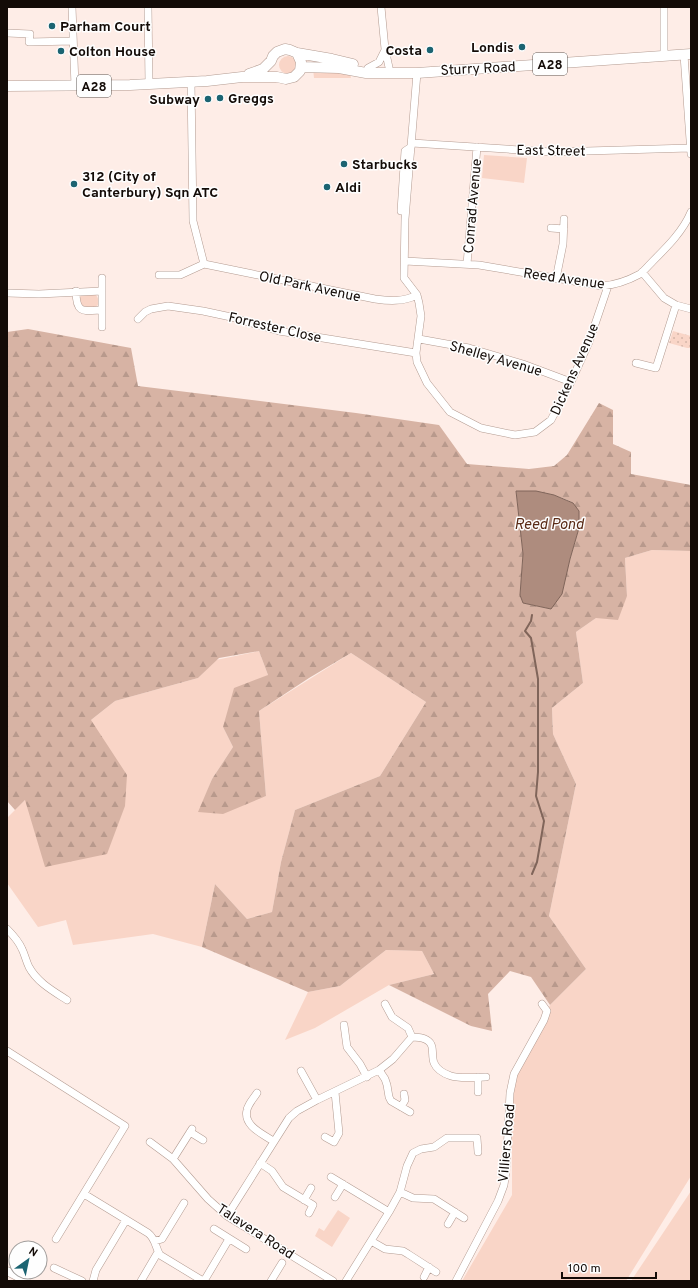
<svg xmlns="http://www.w3.org/2000/svg" width="698" height="1288" viewBox="0 0 698 1288" font-family="Overpass,sans-serif">
<defs>
<pattern id="forest-firs" width="22" height="20" patternUnits="userSpaceOnUse"><rect width="22" height="20" fill="#d7b3a4"/><path d="M5 1l3.5 6h-7zM16 11l3.5 6h-7z" fill="#b8998c"/></pattern>
<pattern id="park-dots" width="8" height="8" patternUnits="userSpaceOnUse"><rect width="8" height="8" fill="#f9d5c7"/><path d="M2 2h.1M6 6h.1" fill="none" stroke="#d5b6a9" stroke-width="1.8" stroke-linecap="round"/></pattern>
</defs>
<rect width="100%" height="100%" fill="#feede7"/>
<path fill="#f9d5c7" d="M279 65a9 9 0 1 1 18 0a9 9 0 1 1-18 0Z
M313 68 350 73 351 78H314Z
M484 155 527 158 524 183 482 178Z
M95 294C99 298 101 305 94 308 91 309 85 307 81 307L79 300 81 295Z
M652 550 691 551V1176L626 1281H462L512 1195V1113L515 1077 550 1005 586 969 549 916 576 784 553 734 552 708 583 683 576 632 627 596 625 558Z
M259 651 268 675 223 727 233 747 212 779 199 812 266 796 259 711 351 653 426 702 380 776 295 810 281 862 272 912 247 919 215 884 202 947 153 934 73 945 66 920 38 927 7 883V818L25 800 91 720 115 701 198 678 216 660Z
M386 950 422 951 434 974 389 985 315 1028 285 1040 308 992 340 986Z
M691 1191V1281H631Z
M338 1210 350 1218 332 1247 315 1236 319 1228 324 1231Z"/>
<path fill="url(#forest-firs)" fill-rule="evenodd" d="M28 329 131 348 138 386 356 413 439 425 467 464 529 469 554 466 567 455 599 403 613 410V444L631 452V474L691 485V551L652 550 625 558 627 596 618 620 596 618 576 632 583 683 552 708 553 734 576 784 549 916 586 969 550 1005 531 977 510 971 488 994 492 1031 471 1026 389 985 434 974 422 951 386 950 340 986 308 992 202 947 215 884 247 919 272 912 281 862 295 810 380 776 426 702 351 653 309 678 259 711 266 796 223 814 198 812 212 779 233 747 223 727 234 688 268 675 259 651 219 658 198 678 115 701 91 720 127 775 125 806 107 854 45 867 25 800 15 810 7 801V332ZM516 491C538 491 554 493 573 503L579 528 570 559 551 609 523 603 520 595 523 554Z"/>
<path fill="url(#park-dots)" d="M673 331 691 336V348H687L669 343Z"/>
<path fill="#ae8c7e" stroke="#80655a" d="M516 491H536L554 495 573 503 579 511V528L570 559 562 594 551 609 523 603 520 595 523 554Z"/>
<g fill="none" stroke-linecap="round" stroke-linejoin="round">
<path stroke="#80655a" stroke-width="2" d="M532 615 531 621 525 631 531 638 538 679V772L536 796 544 821 537 862 532 874"/>
<g stroke="#b39b91" stroke-width="8">
<path id="minor" d="M72 7 75 86
M148 7 149 84
M381 7 385 49 390 72
M664 7V56
M7 33 30 34 29 42 73 41
M684 55 691 154
M368 68 379 62 385 50
M417 73 405 219 404 278 417 295 419 303 421 316 416 353 417 362 427 383 450 412 481 428 515 435 535 432 551 420 571 382 589 342 608 286
M191 82 193 221 204 264 375 299C389 301 403 302 417 295
M412 143 552 152 690 148
M401 211 405 151 411 147
M551 228 564 229
M405 261 479 265 602 286C615 285 629 280 640 274 645 270 649 265 653 261 668 246 683 231 691 212
M467 264 477 147
M642 272 664 298 676 305 691 309
M159 275H180L204 264
M102 278V327
M556 279 563 244 564 219
M76 291C76 314 83 311 102 310
M7 293 39 294 102 291
M138 319 145 312 151 309 168 306 203 311 231 317 279 331 416 353
M419 339 469 348 523 364 571 382
M636 363 656 368 676 305
M7 929C13 935 19 942 22 949 25 955 26 961 29 967 37 982 53 991 67 1000
M385 1004 392 1017 408 1028 412 1037C419 1037 430 1038 432 1047 433 1052 432 1058 434 1063 437 1070 445 1074 451 1076 460 1079 477 1077 486 1077
M344 1025 347 1047 360 1064 367 1077
M7 1051 125 1126 56 1239
M379 1070 385 1079 387 1085 389 1097 391 1101 410 1112
M301 1071 317 1100
M478 1092V1077
M257 1093C254 1098 248 1104 247 1110 243 1126 263 1134 273 1141
M401 1107 405 1100 404 1094
M190 1132 203 1140
M325 1137 334 1142 339 1133 335 1092
M150 1142 173 1159 208 1199 227 1216 333 1281
M173 1159 192 1129
M260 1163 272 1171 283 1187 313 1205 309 1213
M331 1177 389 1212
M400 1192 413 1198 434 1199 464 1218
M84 1194 148 1233C156 1239 155 1247 160 1255L203 1281
M335 1197 343 1184
M304 1200 311 1188
M227 1216 289 1118 297 1111 317 1100 379 1070 393 1059 412 1037
M448 1224 455 1212
M214 1229 246 1249
M155 1241 162 1239 184 1203
M371 1241 385 1249 403 1251 408 1254 436 1272
M54 1268 82 1281
M424 1277 429 1267
M93 1281 96 1270 126 1220
M141 1281 158 1252
M204 1281 229 1239
M271 1281 282 1263
M346 1281 389 1212 400 1192 407 1166 413 1153 421 1149 434 1147 447 1138H477L478 1152
M456 1281 498 1201 504 1185 506 1171 510 1093 514 1074 544 1020 547 1011 542 1004"/>
</g>
<g stroke="#b39b91" stroke-width="9">
<path id="major" d="M7 1271 26 1281"/>
</g>
<g stroke="#b39b91" stroke-width="11">
<path id="highway" d="M301 67 339 68 366 73H417L691 54
M249 74 263 69 271 61 273 56 277 52 285 49 290 50 297 53 332 59 353 64
M7 86 130 85 207 81 242 77H277L286 79 294 77 300 71 301 62 297 53"/>
</g>
<use href="#minor" stroke="#fff" stroke-width="7"/>
<use href="#major" stroke="#fff" stroke-width="8"/>
<use href="#highway" stroke="#fff" stroke-width="10"/>
</g>
<g fill="#1b6472" stroke="#fefefe" stroke-width="1.5">
<circle cx="52" cy="26" r="4"/>
<circle cx="522" cy="47" r="4"/>
<circle cx="430" cy="50" r="4"/>
<circle cx="61" cy="51" r="4"/>
<circle cx="220" cy="98" r="4"/>
<circle cx="208" cy="99" r="4"/>
<circle cx="344" cy="164" r="4"/>
<circle cx="74" cy="184" r="4"/>
<circle cx="327" cy="187" r="4"/>
</g>
<g text-anchor="middle" stroke-width="3" stroke-linejoin="round" paint-order="stroke">
<g fill="#fefefe" stroke="#5a5451" stroke-width="1">
<rect x="533" y="53" width="34" height="22" rx="3"/>
<rect x="77" y="75" width="34" height="22" rx="3"/>
</g>
<g font-size="13" font-weight="bold" fill="#130b07">
<text x="550" y="69">A28</text>
<text x="94" y="91">A28</text>
</g>
<g font-size="14" font-weight="bold" fill="#130b07" stroke="#fefefe" text-anchor="start">
<text x="60" y="31">Parham Court</text>
<text x="514" y="52" text-anchor="end">Londis</text>
<text x="422" y="55" text-anchor="end">Costa</text>
<text x="69" y="56">Colton House</text>
<text x="228" y="103">Greggs</text>
<text x="200" y="104" text-anchor="end">Subway</text>
<text x="352" y="169">Starbucks</text>
<text x="82" y="181">312 (City of<tspan x="82" dy="16">Canterbury) Sqn ATC</tspan></text>
<text x="335" y="192">Aldi</text>
</g>
<g font-size="14" fill="#130b07" stroke="#fefefe">
<text transform="translate(478 68) rotate(-3)" y="5">Sturry Road</text>
<text transform="translate(551 150) rotate(1)" y="5">East Street</text>
<text transform="translate(472 206) rotate(-85)" y="5">Conrad Avenue</text>
<text transform="translate(564 278) rotate(8)" y="5">Reed Avenue</text>
<text transform="translate(310 286) rotate(12)" y="5">Old Park Avenue</text>
<text transform="translate(275 327) rotate(13)" y="5">Forrester Close</text>
<text transform="translate(496 358) rotate(16)" y="5">Shelley Avenue</text>
<text transform="translate(574 369) rotate(-66)" y="5">Dickens Avenue</text>
<text transform="translate(506 1143) rotate(-85)" y="5">Villiers Road</text>
<text transform="translate(256 1231) rotate(33)" y="5">Talavera Road</text>
</g>
<g font-size="15" font-style="italic" fill="#592a15" stroke="#fefefe">
<text x="549" y="529">Reed Pond</text>
</g>
</g>
<rect width="698" height="1288" fill="none" stroke="#130b07" stroke-width="16"/>
<g transform="translate(28 1260) rotate(33)"><circle r="19" fill="#fefefe" stroke="#a09d9b"/>
<path d="M0-3L7 15L0 10L-7 15Z" fill="#1b6472"/>
<text y="-6" font-size="11" font-weight="bold" text-anchor="middle" fill="#130b07">N</text>
</g>
<path d="M562 1272v6h94v-6" fill="none" stroke="#130b07" stroke-width="2"/>
<text x="568" y="1272" font-size="12" fill="#130b07" stroke="#fefefe" stroke-width="3" paint-order="stroke">100 m</text>
</svg>
